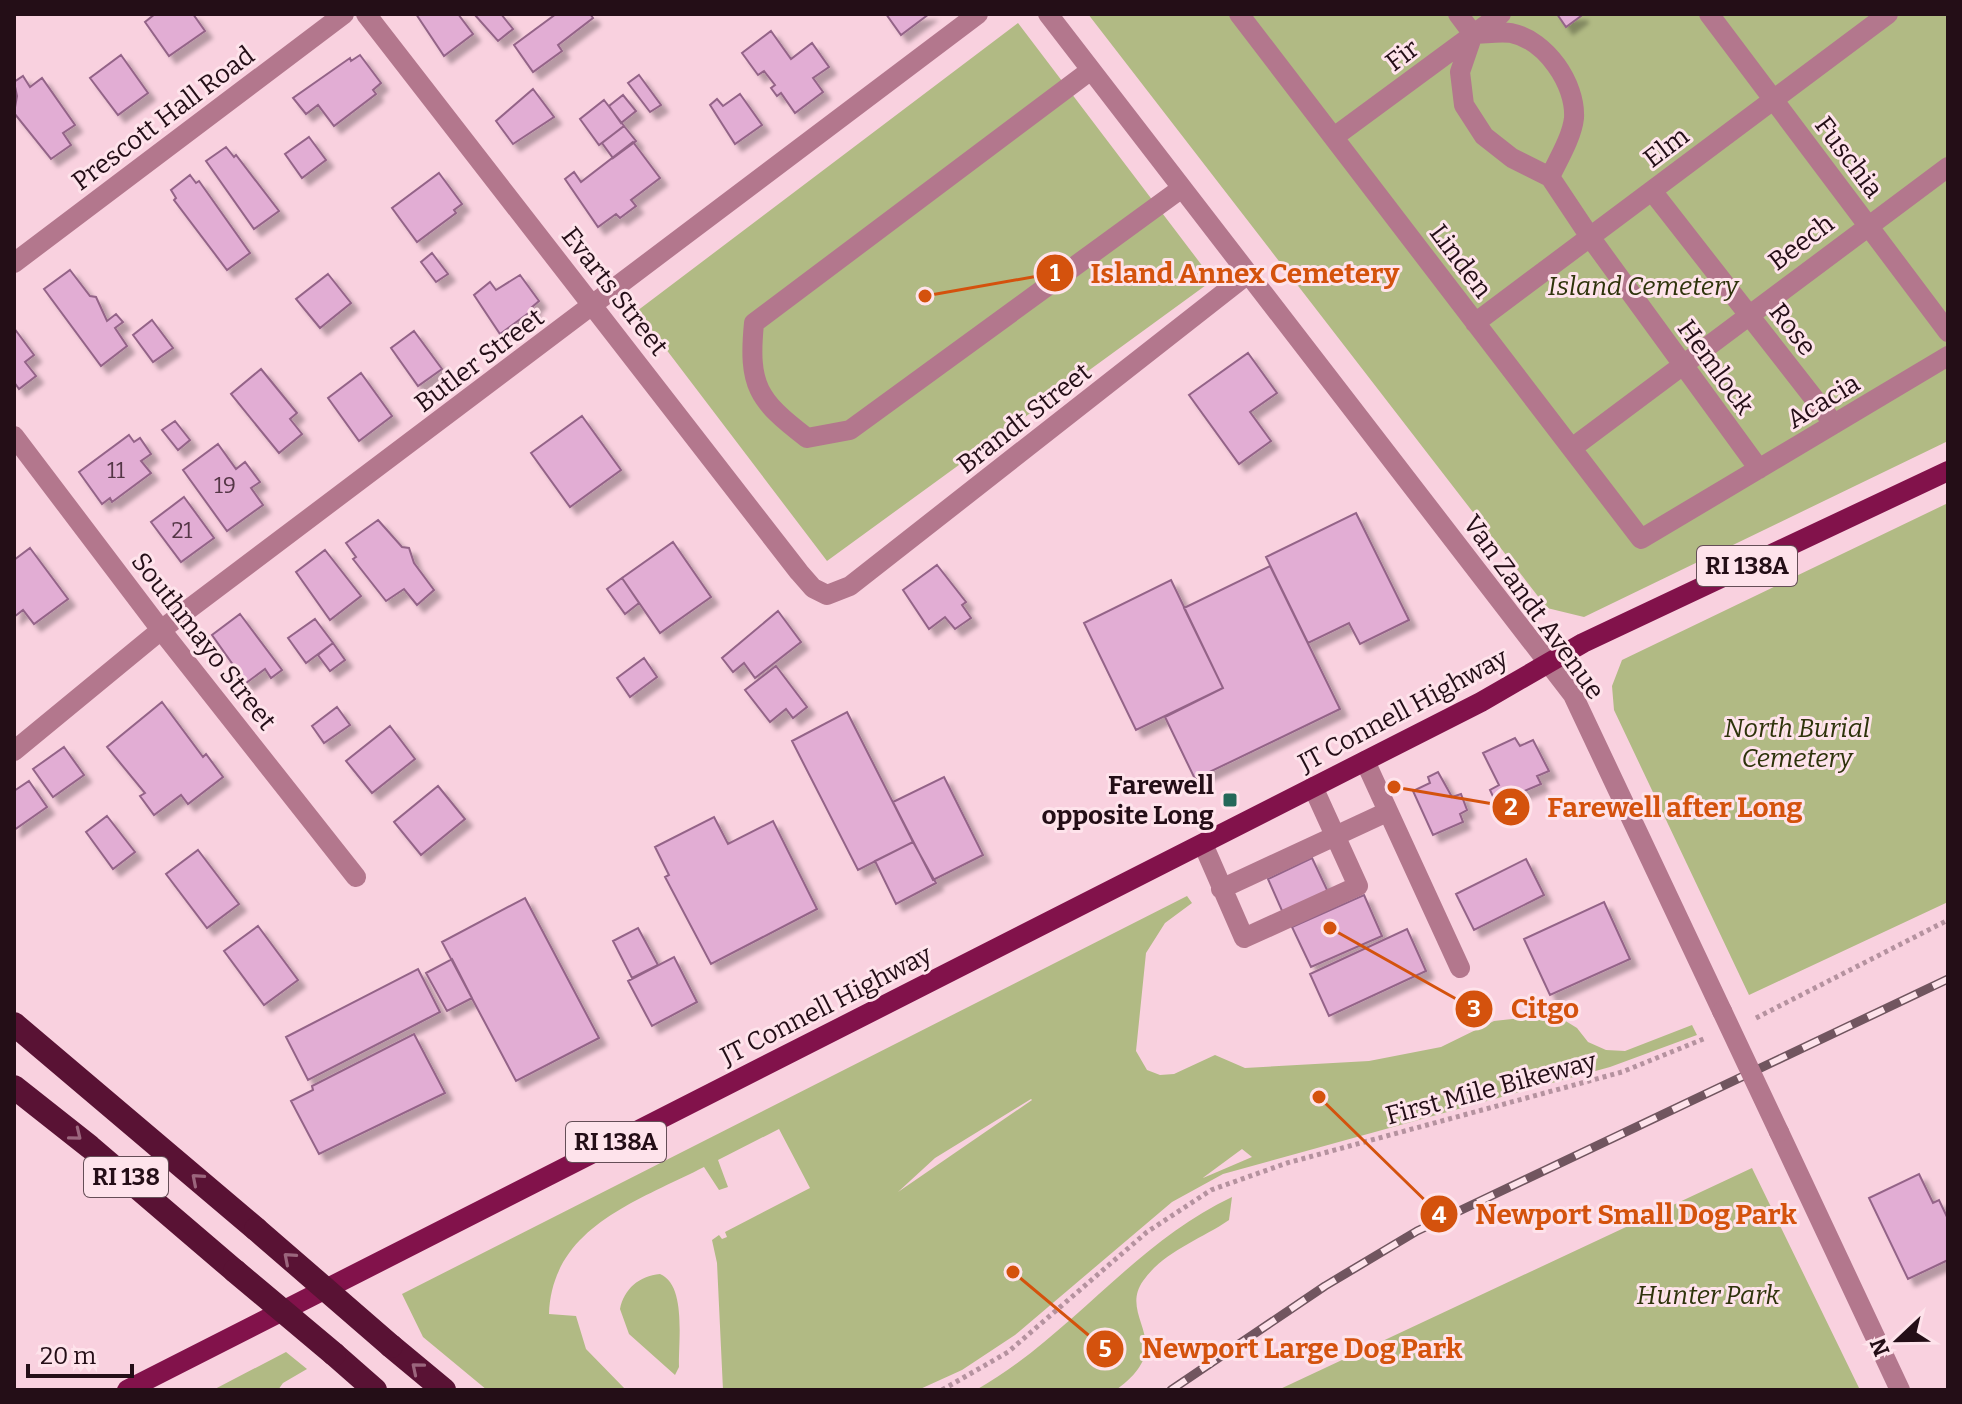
<svg xmlns="http://www.w3.org/2000/svg" width="1962" height="1404" viewBox="0 0 1962 1404" font-family="Bitter,serif">
<defs>
<filter id="shadow"><feDropShadow dx="7" dy="7" stdDeviation="2" flood-color="#0004"/></filter>
</defs>
<rect width="100%" height="100%" fill="#f9d1df"/>
<path fill="#b1ba84" fill-rule="evenodd" d="M1088 14H1948V441L1584 617 1547 608Z
M1018 23 1213 280 827 561 637 311Z
M1948 503V902L1749 995 1614 710 1612 686 1622 660Z
M1187 896 1192 903 1165 923 1146 953 1136 1051 1147 1070 1160 1075 1174 1074 1215 1055 1245 1068 1369 1061 1441 1047 1494 1021 1521 1018 1564 1020 1577 1028 1588 1042 1606 1050 1625 1051 1692 1025 1697 1035 1610 1067 1223 1174 1172 1202 1015 1335 962 1370 918 1390H723L717 1263 712 1240 719 1235 722 1239 727 1237 725 1232 810 1188 779 1129 718 1160 728 1187 719 1190 704 1167C638 1201 552 1227 549 1314L576 1316 586 1349 626 1390H487L423 1337 402 1294ZM1031 1099 1032 1100 898 1192 935 1158ZM1242 1149 1252 1157 1203 1178 1204 1177Z
M1752 1168 1860 1390H1278Z
M1232 1197 1229 1220C1200 1240 1164 1251 1143 1281 1117 1318 1180 1344 1116 1390H976C1070 1337 1134 1243 1232 1197Z
M660 1274C687 1285 678 1343 679 1367L675 1375 629 1334 620 1309C624 1289 639 1276 660 1274Z
M286 1352 307 1369 283 1383 278 1390H213Z"/>
<path fill="#e2add4" stroke="#946488" stroke-width="2" filter="url(#shadow)" d="M155 14H193L205 31 169 56 145 22Z
M416 14H458L473 34 444 56Z
M474 14H501L513 29 498 41Z
M556 14H590L593 18 558 45 562 51 533 72 514 45Z
M886 14H929L901 35Z
M1557 14H1580L1581 16 1566 27Z
M771 31 791 59 812 43 829 67 813 78 823 92 795 113 781 93 777 96 771 88 775 85 764 71 758 75 742 53Z
M121 55 148 93 118 115 90 78Z
M360 55 381 83 373 90 376 94 334 126 318 105 306 114 293 98 350 58 351 61Z
M639 75 661 105 650 112 628 83Z
M23 76 30 87 42 78 75 125 63 133 71 145 51 159 14 113 17 96 14 82Z
M533 89 554 117 513 144 496 121Z
M740 94 762 125 735 144 710 105 717 99 723 106Z
M623 95 636 111 621 123 609 106Z
M604 100 624 126 599 145 580 119Z
M624 126 636 141 613 158 602 143Z
M309 137 326 160 302 178 285 154Z
M633 142 660 178 631 200 636 206 620 218 616 214 598 227 565 179 574 172 581 182Z
M226 147 234 157 236 155 279 211 254 229 206 161Z
M439 173 462 204 454 210 456 213 417 242 392 208Z
M190 175 196 183 199 181 250 253 227 270 174 200 176 198 171 190Z
M432 253 448 274 436 282 421 262Z
M70 270 90 296 96 297 107 321 116 314 123 322 115 328 127 346 101 366 44 289Z
M328 274 351 303 320 328 296 299Z
M520 275 539 301 532 307 534 309 500 334 474 295 490 282 496 290Z
M152 320 173 348 153 362 133 335Z
M14 328 34 355 25 362 36 376 19 389 14 382Z
M414 331 442 369 418 386 391 348Z
M1248 353 1277 393 1250 412 1271 441 1239 464 1189 395Z
M261 369 297 413 290 419 302 434 279 453 231 394Z
M361 373 392 416 359 441 328 398Z
M582 416 621 470 570 507 531 453Z
M175 421 190 440 178 450 162 430Z
M129 435 134 442 140 438 151 454 141 461 151 473 112 502 110 498 102 504 79 472Z
M218 444 236 469 245 462 260 482 251 488 263 505 227 531 183 470Z
M184 497 214 538 181 562 151 522Z
M1356 513 1409 620 1360 644 1349 623 1308 643 1266 557Z
M378 520 402 547 409 548 414 563 434 590 417 605 404 589 386 601 353 559 356 557 346 543Z
M673 542 711 597 660 633 622 578Z
M30 548 68 599 34 624 23 610 14 617V560Z
M325 550 361 596 330 620 296 572Z
M937 565 966 602 962 605 971 618 955 629 945 617 929 629 903 590Z
M1270 566 1340 709 1195 779 1165 717 1223 688 1184 608Z
M622 578 639 603 625 614 607 589Z
M1171 580 1223 688 1136 730 1084 623Z
M778 611 801 642 755 678 744 663 733 672 722 658Z
M240 614 282 670 271 678 265 669 246 683 212 635Z
M315 619 333 643 306 663 288 638Z
M333 643 345 660 330 671 318 655Z
M644 658 657 677 630 697 617 678Z
M776 666 807 707 793 718 786 709 770 722 745 690Z
M162 702 203 757 206 754 223 777 188 804 181 795 154 815 140 796 145 793 107 747Z
M337 707 350 725 324 743 312 726Z
M847 712 913 842 858 870 792 741Z
M390 726 415 759 372 793 346 761Z
M1515 738 1520 746 1533 740 1549 771 1537 776 1541 784 1496 803 1490 790 1499 785 1483 753Z
M64 747 84 775 53 797 33 769Z
M1438 772 1452 797 1461 794 1467 810 1460 814 1463 822 1433 835 1413 791 1430 783 1428 777Z
M944 777 983 855 933 880 893 802Z
M29 781 47 807 14 830V791Z
M438 786 465 819 421 855 394 822Z
M107 816 135 852 113 869 86 832Z
M714 817 728 844 773 821 817 909 711 964 665 877 669 875 655 847Z
M913 842 936 883 896 904 875 861Z
M198 850 239 904 207 928 166 874Z
M1312 858 1328 892 1283 913 1268 879Z
M1526 859 1544 895 1474 930 1456 894Z
M1364 895 1382 936 1311 967 1292 927Z
M525 898 599 1038 516 1081 442 942Z
M1604 902 1630 959 1550 995 1524 939Z
M258 926 298 980 264 1005 224 951Z
M638 928 658 965 632 978 613 941Z
M1407 929 1426 971 1329 1016 1310 974Z
M674 957 697 1002 652 1026 628 981Z
M452 959 472 998 447 1011 426 973Z
M418 969 440 1012 308 1080 286 1037Z
M414 1034 445 1093 319 1154 291 1101 313 1090 312 1086Z
M1919 1174 1933 1203 1939 1200 1948 1219V1260L1908 1279 1869 1198Z"/>
<g fill="none" stroke-linecap="round" stroke-linejoin="round">
<path stroke="#b5929f" stroke-width="5" stroke-dasharray="4 4" stroke-linecap="butt" d="M1756 1018 1948 920
M942 1390 1008 1352 1147 1232 1211 1190 1287 1163 1622 1072 1706 1038"/>
<path stroke="#b3778d" stroke-width="20" d="M366 14 799 572 813 588 827 595 850 586 1248 274
M1048 14 1573 695 1722 1011
M1239 14 1641 539 1948 356
M1458 14 1473 34
M1709 14 1948 332
M1473 34 1460 72 1464 105 1484 136 1512 158 1550 177 1590 237 1759 469
M1473 34C1484 34 1500 31 1511 33 1546 40 1576 84 1574 118 1572 137 1558 160 1550 177
M1091 70 754 323C748 385 757 400 807 438L850 430 1182 188
M1334 137 1501 14
M1652 191 1834 424
M14 263 344 14
M1475 323 1888 14
M14 436 161 630 356 877
M1572 448 1948 167
M14 751 161 630 978 14
M1365 761 1460 968
M1203 844 1244 938 1358 886 1313 787
M1221 889 1387 812
M1779 1132 1900 1390"/>
<path stroke="#82124b" stroke-width="20" d="M127 1390 1481 702 1583 643 1948 471"/>
<path stroke="#591234" stroke-width="24" d="M14 1024 256 1229
M14 1087 90 1147 235 1271
M391 1346 444 1390
M334 1354 375 1390"/>
<g stroke="#71555f" stroke-width="9">
<path id="rail" d="M1171 1390 1325 1286 1417 1231 1948 979"/>
</g>
<use href="#rail" stroke="#fee3eb" stroke-width="6" stroke-dasharray="18" stroke-linecap="butt"/>
<path stroke="#b3778d" stroke-width="20" d="M1722 1011 1779 1132"/>
<path stroke="#591234" stroke-width="24" d="M256 1229 391 1346
M235 1271 334 1354"/>
</g>
<defs><path id="oneway-chevron" d="M-2-3.5L2.5 0L-2 3.5" fill="none" stroke-width="1.6" stroke-linecap="round" stroke-linejoin="round" transform="scale(2)"/></defs>
<g stroke="#9b667d">
<use href="#oneway-chevron" transform="translate(76 1135) rotate(39)"/>
<use href="#oneway-chevron" transform="translate(197 1179) rotate(-139)"/>
<use href="#oneway-chevron" transform="translate(289 1258) rotate(-139)"/>
<use href="#oneway-chevron" transform="translate(417 1368) rotate(-140)"/>
</g>
<rect fill="#246859" stroke="#fee3eb" stroke-width="3" x="1222" y="792" width="16" height="16" rx="4"/>
<g text-anchor="middle" stroke-width="6" stroke-linejoin="round" paint-order="stroke">
<g font-size="22" fill="#543646">
<text x="116" y="478">11</text>
<text x="225" y="493">19</text>
<text x="182" y="538">21</text>
</g>
<g fill="#fee3eb" stroke="#654e57" stroke-width="2">
<rect x="1697" y="546" width="100" height="40" rx="6"/>
<rect x="566" y="1122" width="100" height="40" rx="6"/>
<rect x="84" y="1157" width="84" height="40" rx="6"/>
</g>
<g font-size="24" font-weight="bold" fill="#240e17">
<text x="1747" y="574">RI 138A</text>
<text x="616" y="1150">RI 138A</text>
<text x="126" y="1185">RI 138</text>
</g>
<g font-size="26" fill="#240e17" stroke="#fee3eb">
<text transform="translate(1402 55) rotate(-37)" y="9">Fir</text>
<text transform="translate(163 118) rotate(-37)" y="9">Prescott Hall Road</text>
<text transform="translate(1666 147) rotate(-37)" y="9">Elm</text>
<text transform="translate(1849 157) rotate(53)" y="9">Fuschia</text>
<text transform="translate(1801 242) rotate(-37)" y="9">Beech</text>
<text transform="translate(1461 261) rotate(53)" y="9">Linden</text>
<text transform="translate(615 291) rotate(52)" y="9">Evarts Street</text>
<text transform="translate(1793 329) rotate(52)" y="9">Rose</text>
<text transform="translate(479 360) rotate(-37)" y="9">Butler Street</text>
<text transform="translate(1716 367) rotate(54)" y="9">Hemlock</text>
<text transform="translate(1823 401) rotate(-31)" y="9">Acacia</text>
<text transform="translate(1024 418) rotate(-38)" y="9">Brandt Street</text>
<text transform="translate(1534 607) rotate(54)" y="9">Van Zandt Avenue</text>
<text transform="translate(204 641) rotate(52)" y="9">Southmayo Street</text>
<text transform="translate(1403 710) rotate(-28)" y="9">JT Connell Highway</text>
<text transform="translate(826 1005) rotate(-27)" y="9">JT Connell Highway</text>
<text transform="translate(1491 1088) rotate(-15)" y="9">First Mile Bikeway</text>
</g>
<g font-size="26" font-style="italic" fill="#2e330b" stroke="#fee3eb">
<text x="1643" y="295">Island Cemetery</text>
<text x="1797" y="737">North Burial<tspan x="1797" dy="30">Cemetery</tspan></text>
<text x="1708" y="1304">Hunter Park</text>
</g>
<g font-size="26" font-weight="bold" fill="#240e17" stroke="#fee3eb" text-anchor="end">
<text x="1214" y="794">Farewell<tspan x="1214" dy="30">opposite Long</tspan></text>
</g>
</g>
<path fill="none" stroke="#d4520d" stroke-width="3" d="M925 296L1055 273M1394 787L1511 807M1330 928L1474 1009M1319 1097L1439 1214M1013 1272L1105 1349"/>
<g fill="#d4520d" stroke="#fee3eb" stroke-width="3">
<circle cx="925" cy="296" r="8"/>
<circle cx="1394" cy="787" r="8"/>
<circle cx="1330" cy="928" r="8"/>
<circle cx="1319" cy="1097" r="8"/>
<circle cx="1013" cy="1272" r="8"/>
<circle cx="1055" cy="273" r="20"/>
<circle cx="1511" cy="807" r="20"/>
<circle cx="1474" cy="1009" r="20"/>
<circle cx="1439" cy="1214" r="20"/>
<circle cx="1105" cy="1349" r="20"/>
</g>
<g font-size="24" text-anchor="middle" font-weight="bold" fill="#fff">
<text x="1055" y="281">1</text>
<text x="1511" y="815">2</text>
<text x="1474" y="1017">3</text>
<text x="1439" y="1223">4</text>
<text x="1105" y="1357">5</text>
</g>
<g font-size="28" text-anchor="middle" font-weight="bold" fill="#d4520d" stroke="#fee3eb" stroke-width="6" stroke-linejoin="round" paint-order="stroke">
<text x="1245" y="283">Island Annex Cemetery</text>
<text x="1675" y="817">Farewell after Long</text>
<text x="1545" y="1018">Citgo</text>
<text x="1636" y="1224">Newport Small Dog Park</text>
<text x="1302" y="1358">Newport Large Dog Park</text>
</g>
<rect width="1962" height="1404" fill="none" stroke="#240e17" stroke-width="32"/>
<g transform="translate(1898 1340) rotate(248)" stroke="#fee3eb" stroke-width="6" paint-order="stroke">
<path d="M0-6L14 30L0 20L-14 30Z" fill="#240e17"/>
<text y="-12" font-size="22" font-weight="bold" text-anchor="middle" fill="#240e17">N</text>
</g>
<path d="M28 1364v12h104v-12" fill="none" stroke="#240e17" stroke-width="4"/>
<text x="40" y="1364" font-size="24" fill="#240e17" stroke="#fee3eb" stroke-width="6" paint-order="stroke">20 m</text>
</svg>
